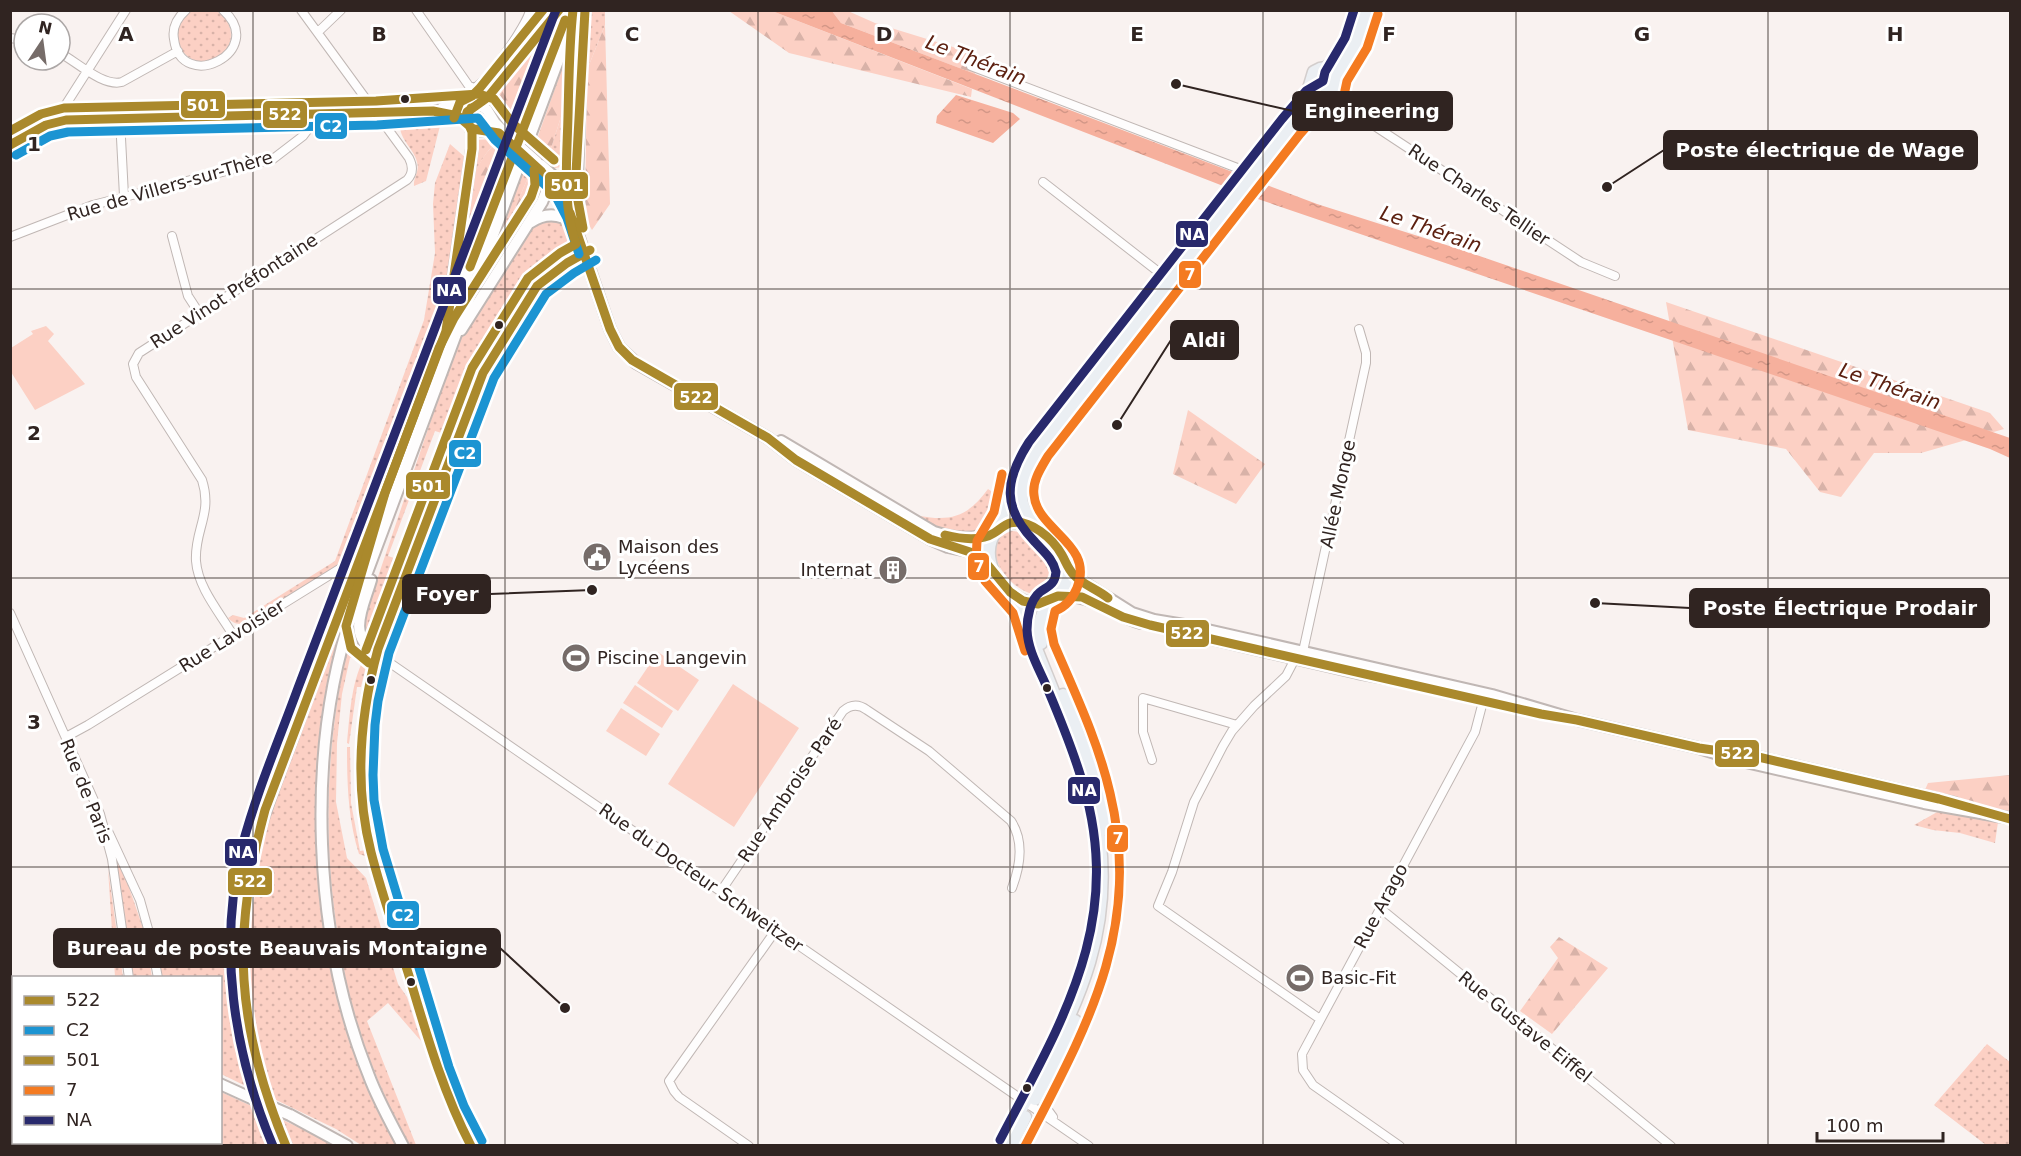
<svg xmlns="http://www.w3.org/2000/svg" width="2021" height="1156" viewBox="0 0 2021 1156" font-family="'DejaVu Sans',sans-serif">
<defs>
<pattern id="grass-dots" width="8" height="8" patternUnits="userSpaceOnUse" patternTransform="scale(1.5)"><rect width="8" height="8" fill="#fcd0c4"/><path d="M2 2h.1M6 6h.1" fill="none" stroke="#d8b2a8" stroke-width="1.8" stroke-linecap="round"/></pattern>
<pattern id="forest-firs" width="22" height="20" patternUnits="userSpaceOnUse" patternTransform="scale(1.5)"><rect width="22" height="20" fill="#fcd0c4"/><path d="M5 1l3.5 6h-7zM16 11l3.5 6h-7z" fill="#d8b2a8"/></pattern>
<pattern id="water-ripples" width="26" height="14" patternUnits="userSpaceOnUse" patternTransform="scale(1.5)"><rect width="26" height="14" fill="#f6b09d"/><path d="M2 4q2-2 4 0t4 0M15 11q2-2 4 0t4 0" fill="none" stroke="#d39787"/></pattern>
</defs>
<rect width="100%" height="100%" fill="#f9f2f0"/>
<path fill="url(#grass-dots)" d="M177 35a27 27 0 1 1 54 0a27 27 0 1 1-54 0Z
M591 11H605V25L587 70Z
M537 14 544 17 511 58 508 55Z
M578 63 574 165 555 168 547 161Z
M442 118 426 181 414 186C413 178 420 171 417 162 414 149 401 141 400 127L406 121Z
M492 139 501 141C481 151 475 175 469 195L477 140Z
M450 144 466 158 439 336 358 540 352 552 342 563 244 623C237 625 233 623 228 618L233 615 244 618 335 561 424 320 435 253 433 204 435 183Z
M526 163 532 168 493 260 489 278 474 302Z
M551 220C561 222 568 225 574 235 584 254 546 270 534 282 528 288 524 298 519 306L511 305 481 354 487 358 477 372 470 370 448 435 435 431 388 556 400 560 377 622 383 624 375 642 370 643 366 639 362 624 451 361 464 332 527 233 535 224Z
M988 489 1001 498 1003 503 999 520 984 532 965 535 940 530 918 520 920 516C953 522 969 515 988 489Z
M1012 531C1036 532 1077 570 1049 591 1023 611 967 543 1012 531Z
M338 633C333 661 325 689 322 718 309 836 318 960 361 1072 371 1097 384 1121 397 1145H361L336 1129 274 1099 261 1060 248 980 249 917 253 886 266 824Z
M350 635 363 648 360 654 350 658 342 694 337 743 336 802 347 858 366 878 398 984 407 997 421 1041 388 1003 367 1021 416 1145H408C386 1101 367 1058 353 1010 347 990 344 968 340 948 321 842 326 740 350 635Z
M367 653 371 659 370 663 367 662 361 687H357L349 744 347 743C350 714 351 679 367 653Z
M347 747H350L351 803 360 851 367 850 365 856 359 854C348 819 347 784 347 747Z
M1939 811 1998 822 1995 843 1960 833 1933 830 1914 825Z
M121 864 144 931 152 977H133L117 865Z
M108 869 123 977H115Z
M155 937 204 945 205 961 230 971 234 1005 256 1091 221 1074 220 978 162 977Z
M1987 1044 2010 1062V1145H1986L1934 1105Z
M221 1092 265 1112 279 1145 181 1146 177 1143 220 1142Z
M283 1120 336 1145H293Z"/>
<path fill="url(#forest-firs)" d="M729 11H772L972 89 971 97 789 53Z
M832 11H848L875 23 979 55 975 74 841 23Z
M578 24 580 25 578 63 547 161 533 150Z
M605 25 610 204 592 230 588 223 585 209 587 70Z
M543 35 551 41 513 133C499 120 489 113 497 92Z
M508 55 511 58 482 94 474 99 457 100 464 89 474 92 481 90Z
M501 141 510 149 468 260 459 257C464 224 467 158 501 141Z
M532 168C539 177 540 183 538 194L489 278 493 260Z
M1666 302 1990 413 2004 429 1921 453H1874L1841 497 1820 492 1786 449 1688 430Z
M1188 410 1265 464 1236 504 1173 474Z
M2010 775V812L1924 792 1928 783Z
M1559 937 1608 968 1552 1034 1520 1011 1558 958 1550 947Z"/>
<path fill="#fcd0c4" d="M46 326 54 334 48 341 85 384 35 410 11 372V348L33 334 31 331Z
M658 652 699 680 678 711 637 683Z
M733 684 799 728 734 827 668 784Z
M635 685 673 711 662 728 623 703Z
M621 708 660 734 646 756 606 731Z"/>
<path fill="url(#water-ripples)" d="M772 11H832L841 23 1317 204 1462 250 2010 438V458L1990 449 1249 196Z
M956 95 1013 113 1020 119 993 143 936 123 937 116Z"/>
<g fill="none" stroke-linecap="round" stroke-linejoin="round">
<g stroke="#c0b7b4" stroke-width="10">
<path id="minor" d="M186 10C177 18 172 28 174 39 181 95 269 51 223 10
M416 10 469 86 474 88C486 84 528 24 530 10
M318 32 341 10
M10 38 24 40
M60 53C77 62 103 87 122 82L178 51
M971 66 1253 174
M1337 80 1347 104
M1324 94 1348 106 1358 115 1581 262 1615 276
M120 119 124 196
M61 121 63 109 126 10
M1043 182 1165 277
M172 236 188 296 199 313
M10 237 93 205 273 159 303 136 309 128 314 115
M10 613 100 814 112 859 129 978
M233 635C220 613 198 588 196 561 194 530 213 514 202 480L136 377 133 364 139 353 407 180C413 174 413 166 409 158L301 10
M377 654 1089 1146
M1297 655 1286 676 1254 706 1232 731 1223 746 1194 802 1172 872 1158 906 1320 1019
M1302 656 1366 363V353L1359 329
M66 737 88 725 341 568 353 556 362 543
M1152 760 1143 732V698L1237 725
M108 831 140 900 150 936 158 978
M721 891 843 711C851 704 859 704 867 710L929 751 1011 821C1024 841 1020 867 1012 888
M1380 908 1671 1146
M1042 1090 1045 1106 1053 1117
M471 1146 453 1111 438 1071 371 852C355 785 358 714 378 649L483 373 537 286 567 263 590 250
M749 1146 679 1097 674 1091 669 1081 776 930
M1400 1146 1313 1085 1303 1070 1302 1054 1475 732 1485 694"/>
</g>
<g stroke="#c0b7b4" stroke-width="14">
<path id="tertiary" d="M479 106 559 10
M442 108 482 106 487 110 495 123 509 137
M470 127C481 133 492 129 503 137
M10 145 46 125 71 120 314 115 433 111 451 113 466 121
M535 165 563 202 573 220 610 329 619 347 636 363 768 438 796 460 930 539 948 547 972 552 990 566
M541 165 564 186 579 217
M579 209 577 178 582 36 585 10
M531 222C546 212 561 214 575 224
M447 321 472 149V132L466 116 469 110 475 106
M461 330 542 202 547 190V179
M781 441 934 532C956 539 972 540 994 533
M1067 566 1078 579 1132 613 1154 620 1190 626 1492 695 1577 720 1699 748 1737 760 1924 803 2009 818
M1057 596C1093 593 1108 614 1141 623
M1165 628 1358 673 1401 681
M1722 750 1754 756 1955 803"/>
</g>
<g stroke="#c0b7b4" stroke-width="14">
<path id="secondary" d="M371 580C363 608 346 635 377 654
M10 989 14 991
M10 1033 14 1035
M220 1084 253 1099
M290 1115 347 1146
M167 1142 171 1146
M286 1146C247 1064 235 975 247 885 254 837 272 792 289 747 307 698 325 650 344 601 408 433 471 264 535 96L569 10
M403 1146C391 1123 378 1100 369 1076 313 937 305 752 353 610L577 10"/>
</g>
<g stroke="#d3cecd" stroke-width="15">
<path id="primary" d="M1290 114 1308 92 1314 72 1320 69 1326 68 1339 56 1351 40
M1001 527 1014 476 1029 449 1239 179
M1044 535C990 492 964 570 1021 600 1029 604 1038 606 1047 602 1056 599 1063 592 1066 584 1079 550 1029 532 1022 503 1019 488 1025 473 1032 460L1291 126 1314 100 1334 88 1336 77 1356 43 1367 10
M1041 643 1039 625 1047 602
M1063 695 1098 786 1106 829
M1035 1099 1075 1021
M1001 1146C1063 1029 1127 939 1092 800 1084 766 1069 734 1057 702 1050 683 1042 665 1035 646 1029 629 1028 611 1015 597
M1011 1146 1025 1117"/>
</g>
<use href="#minor" stroke="#fefdfd" stroke-width="8"/>
<use href="#tertiary" stroke="#fefdfd" stroke-width="10"/>
<use href="#secondary" stroke="#fefdfd" stroke-width="10"/>
<use href="#primary" stroke="#ebeff3" stroke-width="12"/>
<g stroke="#c0b7b4" stroke-width="14" stroke-linecap="butt">
<path id="tertiary-bridge" d="M509 137 537 162"/>
</g>
<g stroke="#c0b7b4" stroke-width="14" stroke-linecap="butt">
<path id="secondary-bridge" d="M253 1099 290 1115"/>
</g>
<use href="#tertiary-bridge" stroke="#fefdfd" stroke-width="10"/>
<use href="#secondary-bridge" stroke="#fefdfd" stroke-width="10"/>
<g stroke="#fff" stroke-width="14">
<path id="bus-1" d="M482 129C473 130 469 128 465 120L467 112 488 97 559 10
M10 145 46 125 66 120 433 111 458 116 473 129 499 133 541 171 570 213 610 329 619 347 632 360 768 438 796 460 930 539 970 552 982 558 1010 592 1023 601 1038 604 1058 596 1082 597 1123 617 1150 625 1541 714 1577 720 1699 748 1754 756 1939 799 2010 819
M583 228 578 201 576 173 585 10
M470 267 565 20
M945 535C961 539 980 542 994 533 999 530 1004 525 1010 523 1030 518 1053 539 1062 555 1066 562 1068 569 1074 575 1083 585 1097 589 1108 598
M286 1146C236 1026 231 935 265 810L446 331 472 149V132L466 118 471 108
M471 1146C443 1092 427 1036 410 979 397 937 382 895 371 852 354 785 360 715 378 649L483 373 537 286 567 263 590 250"/>
</g>
<g stroke="#fff" stroke-width="14">
<path id="bus-2" d="M16 155 50 136 68 132 377 125 478 118 495 140 554 193 567 218 579 254
M482 1141 464 1106 449 1067 383 849 374 800 373 775 375 725 378 701 389 653 494 378 546 294 574 273 596 260"/>
</g>
<g stroke="#fff" stroke-width="14">
<path id="bus-3" d="M454 118 460 102 472 96 479 89 543 10
M10 131 41 114 64 108 376 101 479 94 494 99 512 123 554 160
M366 650 472 368 528 278 560 253 576 244C562 203 567 159 568 116 569 81 569 46 573 10
M369 663 351 648 346 626 385 493 439 348 454 318 531 197 535 185 534 170"/>
</g>
<g stroke="#fff" stroke-width="14">
<path id="bus-4" d="M1002 474 994 512 977 541 976 560 985 581 1013 613 1025 651
M1025 1146C1086 1028 1143 931 1110 793 1098 741 1075 693 1054 644L1051 629 1055 611C1065 607 1073 598 1077 588 1095 544 1037 531 1034 495 1032 481 1041 468 1048 456L1300 134 1322 109 1344 95 1347 81 1367 48 1378 14"/>
</g>
<g stroke="#fff" stroke-width="14">
<path id="bus-5" d="M1000 1140C1065 1016 1128 916 1079 771 1070 743 1059 716 1048 690 1040 670 1028 652 1027 630 1027 618 1030 600 1040 592 1048 586 1055 585 1056 572 1053 559 1044 552 1035 542 1002 508 1004 481 1029 442L1282 119 1306 91 1323 81 1325 72 1345 38 1354 10
M273 1146C233 1052 218 947 242 847 256 793 279 740 298 688L556 10"/>
</g>
<use href="#bus-1" stroke="#aa892c" stroke-width="9"/>
<use href="#bus-2" stroke="#1c94d2" stroke-width="9"/>
<use href="#bus-3" stroke="#aa892c" stroke-width="9"/>
<use href="#bus-4" stroke="#f47b21" stroke-width="9"/>
<use href="#bus-5" stroke="#28296c" stroke-width="9"/>
</g>
<path fill="none" stroke="#302421" stroke-width="1.5" stroke-opacity="0.55" d="M253 10V1146M505 10V1146M758 10V1146M1010 10V1146M1263 10V1146M1516 10V1146M1768 10V1146M10 289H2010M10 578H2010M10 867H2010"/>
<defs>
<g id="civic-disc" transform="scale(1.5)"><circle r="9.5" fill="#766c69" stroke="#fff"/><path d="M-.6-6.5H3V-4.5H.6V-3L4-1V1h2V6H-6V1h2V-1L-.6-3ZM-1.2 2.5V6h2.4V2.5Z" fill="#fff"/></g>
<g id="building-disc" transform="scale(1.5)"><circle r="9.5" fill="#766c69" stroke="#fff"/><path d="M-4-6H4V6H1V3H-1V6H-4ZM-2.5-4.3h1.7v1.8h-1.7ZM.8-4.3h1.7v1.8H.8ZM-2.5-1h1.7V.8h-1.7ZM.8-1h1.7V.8H.8Z" fill="#fff"/></g>
<g id="stadium-disc" transform="scale(1.5)"><circle r="9.5" fill="#766c69" stroke="#fff"/><path d="M0-5a6.5 5 0 1 0 0 10a6.5 5 0 1 0 0-10ZM-3.5-1.8h7v3.6h-7Z" fill="#fff"/></g>
</defs>
<g fill-rule="evenodd">
<use href="#civic-disc" x="597" y="557"/>
<use href="#building-disc" x="893" y="570"/>
<use href="#stadium-disc" x="576" y="658"/>
<use href="#stadium-disc" x="1300" y="978"/>
</g>
<g fill="#302421" stroke="#fff" stroke-width="2">
<circle cx="405" cy="99" r="5"/>
<circle cx="499" cy="325" r="5"/>
<circle cx="371" cy="680" r="5"/>
<circle cx="1047" cy="688" r="5"/>
<circle cx="411" cy="982" r="5"/>
<circle cx="1027" cy="1088" r="5"/>
</g>
<g text-anchor="middle" stroke-width="6" stroke-linejoin="round" paint-order="stroke">
<g font-size="18" fill="#302421" stroke="#fff">
<text transform="translate(170 186) rotate(-16)" y="6">Rue de Villers-sur-Thère</text>
<text transform="translate(1479 195) rotate(34)" y="6">Rue Charles Tellier</text>
<text transform="translate(234 291) rotate(-33)" y="6">Rue Vinot Préfontaine</text>
<text transform="translate(1338 494) rotate(-78)" y="6">Allée Monge</text>
<text transform="translate(232 636) rotate(-32)" y="6">Rue Lavoisier</text>
<text transform="translate(790 790) rotate(-56)" y="6">Rue Ambroise Paré</text>
<text transform="translate(86 791) rotate(68)" y="6">Rue de Paris</text>
<text transform="translate(701 878) rotate(35)" y="6">Rue du Docteur Schweitzer</text>
<text transform="translate(1381 906) rotate(-62)" y="6">Rue Arago</text>
<text transform="translate(1525 1027) rotate(39)" y="6">Rue Gustave Eiffel</text>
</g>
<g font-size="18" fill="#302421" stroke="#fff" text-anchor="start">
<text x="618" y="553">Maison des<tspan x="618" dy="21">Lycéens</tspan></text>
<text x="872" y="576" text-anchor="end">Internat</text>
<text x="597" y="664">Piscine Langevin</text>
<text x="1321" y="984">Basic-Fit</text>
</g>
<g font-size="20" font-style="italic" fill="#5c2010" stroke="#fff">
<text transform="translate(976 60) rotate(21)" y="7">Le Thérain</text>
<text transform="translate(1431 229) rotate(19)" y="7">Le Thérain</text>
<text transform="translate(1890 386) rotate(19)" y="7">Le Thérain</text>
</g>
</g>
<g font-size="20" text-anchor="middle" font-weight="bold" fill="#302421" stroke="#fff" stroke-width="6" stroke-linejoin="round" paint-order="stroke">
<text x="126" y="41">A</text>
<text x="379" y="41">B</text>
<text x="632" y="41">C</text>
<text x="884" y="41">D</text>
<text x="1137" y="41">E</text>
<text x="1389" y="41">F</text>
<text x="1642" y="41">G</text>
<text x="1895" y="41">H</text>
<text x="34" y="151">1</text>
<text x="34" y="440">2</text>
<text x="34" y="729">3</text>
</g>
<path fill="none" stroke="#302421" stroke-width="2" d="M1176 84L1293 111M1607 187L1664 150M1117 425L1171 340M592 590L490 594M1595 603L1690 608M565 1008L500 948"/>
<g fill="#302421" stroke="#fff" stroke-width="2">
<circle cx="1176" cy="84" r="6"/>
<circle cx="1607" cy="187" r="6"/>
<circle cx="1117" cy="425" r="6"/>
<circle cx="592" cy="590" r="6"/>
<circle cx="1595" cy="603" r="6"/>
<circle cx="565" cy="1008" r="6"/>
</g>
<g fill="#302421" stroke="#302421" stroke-width="2">
<rect x="1293" y="92" width="159" height="38" rx="6"/>
<rect x="1664" y="131" width="313" height="38" rx="6"/>
<rect x="1171" y="321" width="67" height="38" rx="6"/>
<rect x="403" y="575" width="87" height="38" rx="6"/>
<rect x="1690" y="589" width="299" height="38" rx="6"/>
<rect x="54" y="929" width="446" height="38" rx="6"/>
</g>
<g font-size="20" text-anchor="middle" font-weight="bold" fill="#fff">
<text x="1372" y="118">Engineering</text>
<text x="1820" y="157">Poste électrique de Wage</text>
<text x="1204" y="347">Aldi</text>
<text x="447" y="601">Foyer</text>
<text x="1840" y="615">Poste Électrique Prodair</text>
<text x="277" y="955">Bureau de poste Beauvais Montaigne</text>
</g>
<g stroke="#fff" stroke-width="2">
<rect x="180" y="90" width="46" height="29" rx="6" fill="#aa892c"/>
<rect x="262" y="100" width="46" height="29" rx="6" fill="#aa892c"/>
<rect x="314" y="112" width="34" height="28" rx="6" fill="#1c94d2"/>
<rect x="544" y="171" width="45" height="29" rx="6" fill="#aa892c"/>
<rect x="1175" y="220" width="34" height="28" rx="6" fill="#28296c"/>
<rect x="1178" y="260" width="24" height="29" rx="6" fill="#f47b21"/>
<rect x="432" y="276" width="35" height="29" rx="6" fill="#28296c"/>
<rect x="673" y="382" width="46" height="29" rx="6" fill="#aa892c"/>
<rect x="448" y="439" width="34" height="29" rx="6" fill="#1c94d2"/>
<rect x="405" y="471" width="46" height="29" rx="6" fill="#aa892c"/>
<rect x="967" y="552" width="23" height="29" rx="6" fill="#f47b21"/>
<rect x="1165" y="619" width="45" height="29" rx="6" fill="#aa892c"/>
<rect x="1714" y="739" width="46" height="29" rx="6" fill="#aa892c"/>
<rect x="1067" y="776" width="34" height="29" rx="6" fill="#28296c"/>
<rect x="1106" y="824" width="23" height="29" rx="6" fill="#f47b21"/>
<rect x="224" y="838" width="34" height="29" rx="6" fill="#28296c"/>
<rect x="227" y="867" width="46" height="29" rx="6" fill="#aa892c"/>
<rect x="386" y="900" width="34" height="29" rx="6" fill="#1c94d2"/>
</g>
<g font-size="16" text-anchor="middle" font-weight="bold" fill="#fff">
<text x="203" y="111">501</text>
<text x="285" y="120">522</text>
<text x="331" y="132">C2</text>
<text x="567" y="191">501</text>
<text x="1192" y="240">NA</text>
<text x="1190" y="280">7</text>
<text x="449" y="296">NA</text>
<text x="696" y="403">522</text>
<text x="465" y="459">C2</text>
<text x="428" y="492">501</text>
<text x="979" y="572">7</text>
<text x="1187" y="639">522</text>
<text x="1737" y="759">522</text>
<text x="1084" y="796">NA</text>
<text x="1118" y="844">7</text>
<text x="241" y="858">NA</text>
<text x="250" y="887">522</text>
<text x="403" y="921">C2</text>
</g>
<rect width="2021" height="1156" fill="none" stroke="#302421" stroke-width="24"/>
<rect x="12" y="976" width="210" height="168" fill="#ffffff" stroke="#aca7a6" stroke-width="1.5"/>
<rect x="24" y="996" width="30" height="9" fill="#aa892c" stroke="#aca7a6" stroke-width="1.5"/>
<text x="66" y="1006" font-size="18" fill="#302421">522</text>
<rect x="24" y="1026" width="30" height="9" fill="#1c94d2" stroke="#aca7a6" stroke-width="1.5"/>
<text x="66" y="1036" font-size="18" fill="#302421">C2</text>
<rect x="24" y="1056" width="30" height="9" fill="#aa892c" stroke="#aca7a6" stroke-width="1.5"/>
<text x="66" y="1066" font-size="18" fill="#302421">501</text>
<rect x="24" y="1086" width="30" height="9" fill="#f47b21" stroke="#aca7a6" stroke-width="1.5"/>
<text x="66" y="1096" font-size="18" fill="#302421">7</text>
<rect x="24" y="1116" width="30" height="9" fill="#28296c" stroke="#aca7a6" stroke-width="1.5"/>
<text x="66" y="1126" font-size="18" fill="#302421">NA</text>
<g transform="translate(42 42) rotate(13)"><circle r="28" fill="#ffffff" stroke="#aca7a6" stroke-width="1.5"/>
<path d="M0-4.5L10 22L0 15L-10 22Z" fill="#766c69"/>
<text y="-9" font-size="16" font-weight="bold" text-anchor="middle" fill="#302421">N</text>
</g>
<path d="M1817 1132v9h126v-9" fill="none" stroke="#302421" stroke-width="3"/>
<text x="1826" y="1132" font-size="18" fill="#302421" stroke="#ffffff" stroke-width="4.5" paint-order="stroke">100 m</text>
</svg>
